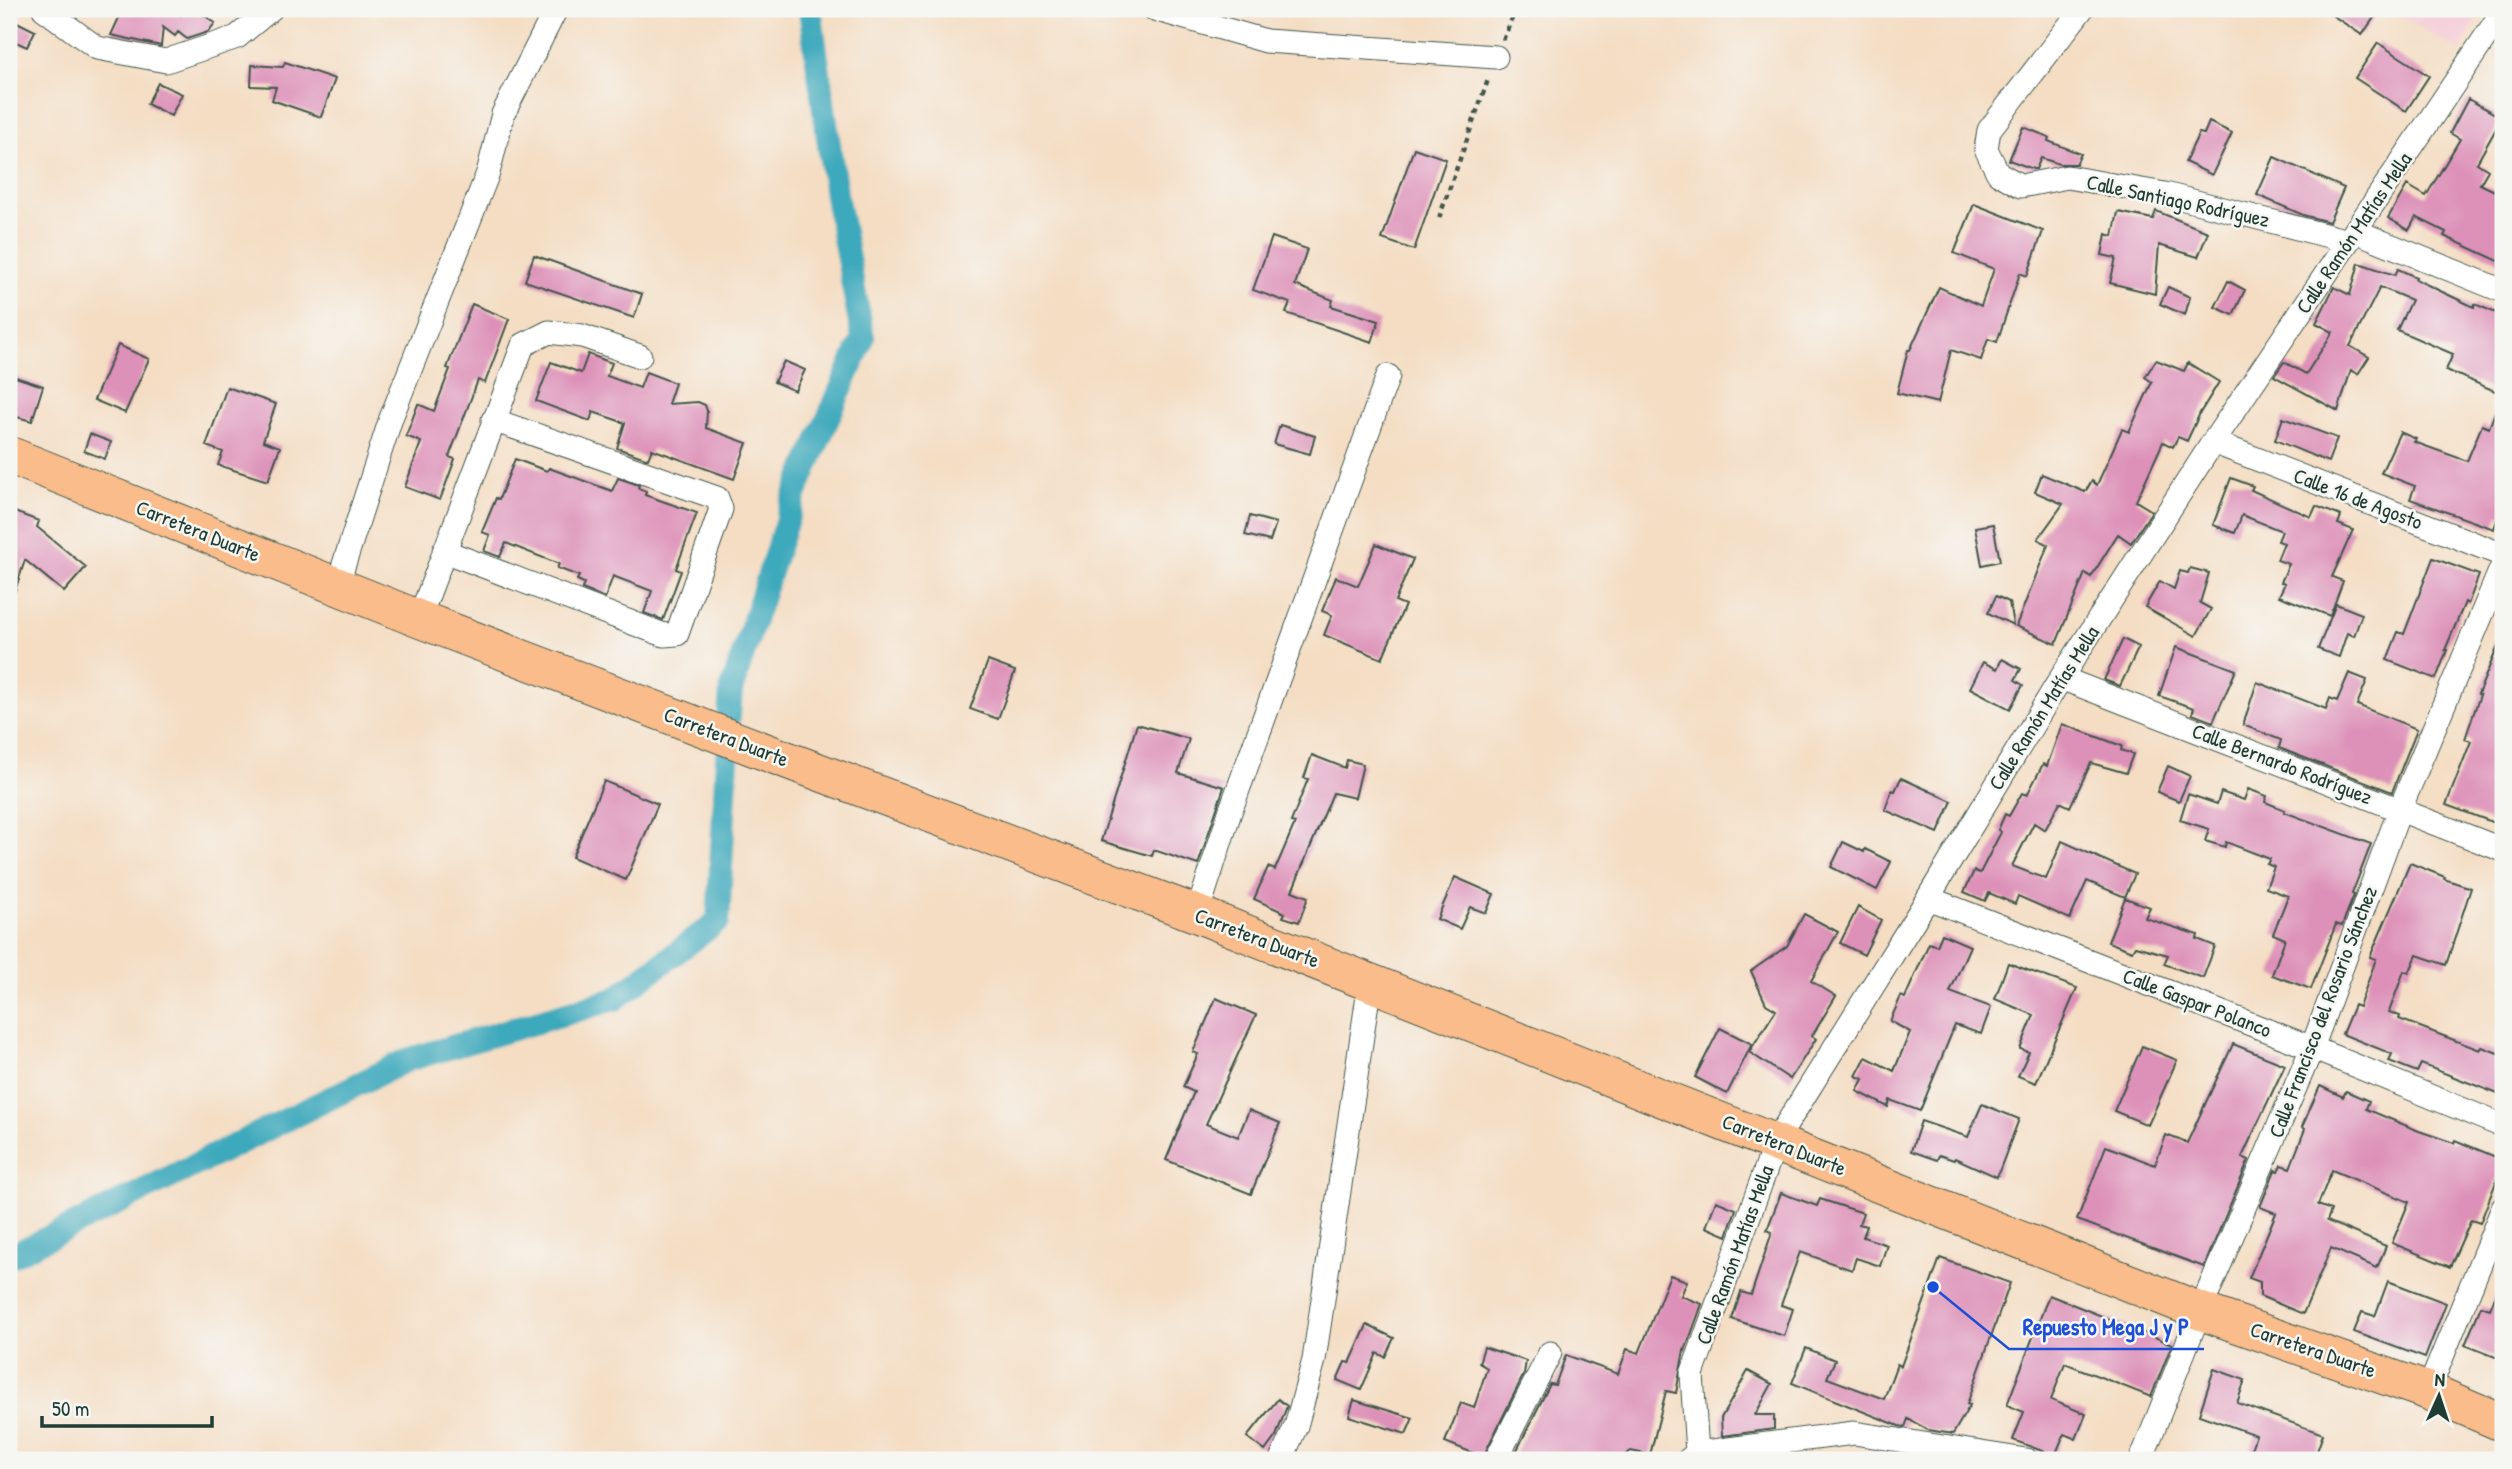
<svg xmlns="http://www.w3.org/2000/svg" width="2512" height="1469" viewBox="0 0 2512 1469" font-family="'Patrick Hand',sans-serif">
<rect width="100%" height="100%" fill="#f6f6f2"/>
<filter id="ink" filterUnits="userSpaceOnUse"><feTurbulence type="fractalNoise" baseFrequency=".0143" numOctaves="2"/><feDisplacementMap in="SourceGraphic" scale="14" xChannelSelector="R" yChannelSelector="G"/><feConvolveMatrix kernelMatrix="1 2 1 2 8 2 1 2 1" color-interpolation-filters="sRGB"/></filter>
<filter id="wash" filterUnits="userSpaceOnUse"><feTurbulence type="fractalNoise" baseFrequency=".00686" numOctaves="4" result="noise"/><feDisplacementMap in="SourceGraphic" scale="28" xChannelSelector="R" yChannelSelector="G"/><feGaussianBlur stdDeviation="1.57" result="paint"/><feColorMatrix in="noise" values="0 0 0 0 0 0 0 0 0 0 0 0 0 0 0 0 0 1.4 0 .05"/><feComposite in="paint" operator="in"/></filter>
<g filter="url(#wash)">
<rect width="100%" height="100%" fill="#f4ddc3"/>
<path fill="#f5cfda" d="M2389 9H2481L2460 51Z"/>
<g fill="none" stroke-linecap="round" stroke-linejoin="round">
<path stroke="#3ca9bc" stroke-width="24" d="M729 716 731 691 796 492 863 338 836 195 810 9
M9 1257 407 1060 615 999 718 921 727 758"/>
</g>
<g id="blocks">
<path fill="#dd90b8" d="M123 9H166L181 15 185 9H196L215 23 208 32 187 39 178 32 175 36 163 27 161 46 111 35Z
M2323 9H2380L2362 35Z
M9 18 35 31 27 47 9 39Z
M2378 43 2429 76 2406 111 2355 78Z
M285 62 335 79 321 117 272 100 276 87 251 86 252 65 283 67Z
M158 83 182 94 171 116 147 104Z
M2468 99 2502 118 2477 163 2488 170 2480 184 2503 195V263L2444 236 2446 232 2416 217 2409 230 2388 218 2407 185 2426 196 2460 139 2450 133Z
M2209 122 2232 133 2212 175 2185 162 2199 133 2204 134Z
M2023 127 2049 137 2048 141 2081 154 2076 164H2059L2041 158 2036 169H2033L2009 160Z
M1414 148 1446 159 1414 250 1382 239Z
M2274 157 2344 188 2329 222 2303 215 2257 195Z
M1974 204 2043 231 2027 276 2020 273 1997 342 1988 339 1981 360 1951 350 1938 403 1897 393 1908 350H1910L1939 287 1981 306 1994 269 1954 253Z
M2156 211 2208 232 2198 257 2159 245 2155 294 2110 283 2116 258 2102 255 2106 234 2113 236 2118 212 2153 219Z
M1272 237 1307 249 1295 285 1333 300 1331 306 1379 321 1372 342 1286 313 1290 303 1253 290Z
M534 255 642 294 634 318 525 281Z
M2359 263 2395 275 2398 269 2416 277 2415 279 2474 307 2475 304 2503 316V516L2499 514 2494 529 2410 499 2415 486 2381 473 2400 432 2416 439 2414 442 2467 461 2482 425 2489 428 2502 394 2446 370 2453 354 2397 330 2411 300 2380 287 2350 346 2369 357 2358 374 2351 370 2338 411 2274 376 2284 362 2306 374 2333 332 2316 323 2334 287 2350 295Z
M2228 281 2245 290 2233 315 2215 307Z
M2168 287 2190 297 2185 315 2160 304Z
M472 304 509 319 485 383 478 380 449 457 455 459 440 500 405 487 421 442 406 436 418 404 434 411 450 369 447 368Z
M118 345 149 359 125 413 94 400Z
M588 354 612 363 607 376 640 388 646 372 675 383 668 404 698 402 705 405 707 411 706 428 747 443 734 479 652 449 648 459 617 448 625 423 593 412 590 421 536 401 551 362 581 373Z
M2156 360 2184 371 2188 363 2219 382 2200 413 2187 441 2178 437 2173 447 2163 442 2136 501 2152 511 2131 543 2118 534 2091 577 2085 573 2056 644 2016 626 2048 545 2038 539 2063 504 2035 492 2042 474 2085 492 2092 481 2097 485 2122 429 2129 432 2152 382 2145 377Z
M784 361 805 370 795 391 774 382Z
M9 375 43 386 32 421 9 415Z
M227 387 276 404 263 441 280 447 268 481 218 465 223 452 206 446Z
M2283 418 2337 438 2328 462 2275 440Z
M1280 425 1315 436 1310 454 1274 444Z
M90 434 111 442 105 459 84 451Z
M515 459 547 471 549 468 612 491 618 478 639 485 638 488 646 491 645 495 697 513 676 569 681 571 663 620 644 613 652 591 613 576 605 598 582 589 584 583 577 580 579 576 557 568 559 564 506 543 500 557 484 551 490 535 482 532 496 498 499 499Z
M2231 478 2253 486 2251 490 2311 517 2316 506 2341 516 2338 524 2353 530 2332 577 2343 581 2330 616 2279 596 2285 583 2281 582 2289 564 2277 560 2284 543 2278 541 2282 531 2242 515 2235 533 2213 525Z
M9 510 39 521 37 527 86 567 64 592 25 560 12 600 9 599Z
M1250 516 1276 523 1270 541 1245 535Z
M1993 524 2000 561 1982 565 1975 527Z
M1376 544 1413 559 1395 601 1405 605 1382 659 1324 635 1332 615 1322 611 1336 577 1358 586Z
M2433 558 2479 575 2468 604 2465 602 2445 650H2447L2436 679 2387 660 2398 632 2404 634Z
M2190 568 2209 573 2200 603 2211 609 2196 636 2145 607 2160 581 2174 589 2180 571 2188 573Z
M1996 596 2009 602 2013 625 1988 613Z
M2336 604 2362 614 2354 636 2347 633 2339 657 2318 649Z
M2503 634V826L2446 805 2471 741 2465 739 2480 695 2478 694Z
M2123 639 2139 647 2120 686 2104 680Z
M2176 647 2236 670 2213 722 2192 714 2194 708 2159 696Z
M2002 659 2021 669 2015 680 2023 685 2010 709 1970 688 1983 662 1997 669Z
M988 661 1015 671 998 719 970 709Z
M2349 673 2367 680 2357 705 2417 729 2392 792 2279 748 2281 740 2243 725 2257 682 2326 709 2330 698 2337 701Z
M1137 724 1189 739 1178 773 1224 787 1198 865 1154 850 1152 856 1101 841Z
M2062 724 2122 746 2121 750 2133 754 2126 773 2091 763 2070 807 2060 802 2045 830 2034 823 2012 866 2046 879 2062 841 2135 874 2125 897 2087 881 2070 919 2018 896 2015 904 1989 893 1985 901 1964 892 1974 871 1980 873 2001 832 1998 830 2005 814 2009 816 2022 793 2027 795 2043 764 2047 766Z
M1312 755 1345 768 1347 760 1363 764 1355 798 1333 793 1292 891 1308 897 1299 922 1283 917 1285 913 1254 899 1268 867 1275 870 1295 823 1291 822 1308 779 1304 778Z
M2168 766 2190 776 2179 801 2157 792Z
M1901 778 1952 801 1938 833 1885 810 1892 790 1895 791Z
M604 781 658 804 626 880 572 857Z
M2248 789 2267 796 2265 802 2285 810 2284 812 2371 844 2352 894 2354 895 2346 915 2342 926 2336 924 2311 989 2272 975 2285 939 2273 934 2288 896 2266 888 2274 867 2267 864 2270 859 2226 842 2225 847 2205 841 2209 829 2180 820 2188 794 2217 804 2221 792 2244 800Z
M1843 842 1864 852 1865 849 1891 862 1877 890 1831 867Z
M2410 863 2445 877 2444 879 2471 888 2446 965 2417 955 2409 973 2404 971 2389 1012 2400 1016 2399 1019 2480 1050 2482 1047 2503 1055V1096L2421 1064 2417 1072 2389 1061 2392 1054 2342 1034 2354 1005 2359 1007 2376 959 2370 957Z
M1455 877 1494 894 1486 913 1470 907 1460 929 1437 919Z
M2125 898 2150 907 2145 918 2198 935 2197 939 2215 946 2203 978 2164 964 2168 955 2135 946 2132 951 2108 942Z
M1858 907 1881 920 1864 955 1840 943Z
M1804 914 1838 932 1811 981 1836 996 1812 1036 1816 1039 1790 1079 1749 1052 1776 1010 1766 1004 1751 971 1787 946Z
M1942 934 1970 946 1950 992 1991 1007 1981 1034 1955 1025 1920 1111 1890 1100 1888 1107 1857 1091 1863 1079 1856 1076 1866 1057 1894 1071 1910 1032 1890 1021 1901 996 1905 998 1929 943 1937 946Z
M2008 963 2077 988 2036 1083 2018 1076 2029 1052 2020 1049 2034 1015 1995 999Z
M1216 998 1256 1015 1206 1124 1238 1137 1249 1110 1280 1123 1251 1194 1166 1160 1194 1092 1183 1087 1198 1054 1193 1052Z
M1720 1028 1752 1044 1727 1094 1695 1077Z
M2233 1044 2285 1065 2242 1157 2249 1160 2204 1267 2077 1220 2106 1146 2155 1165 2166 1135 2187 1143Z
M2142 1046 2177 1060 2148 1125 2114 1111Z
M2320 1086 2343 1097 2346 1091 2369 1101 2366 1109 2419 1131 2454 1143 2455 1140 2503 1160V1164L2480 1223 2471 1220 2450 1267 2392 1243 2409 1202 2332 1170 2318 1205 2331 1210 2327 1221 2386 1246 2377 1268 2331 1248 2303 1314 2260 1296V1282L2249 1278 2276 1213 2260 1207 2275 1170 2278 1171 2281 1165 2290 1168 2305 1129 2302 1127Z
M1982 1104 2019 1119 1997 1177 1955 1158 1954 1160 1939 1155 1937 1160 1911 1151 1921 1121 1968 1137Z
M1781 1193 1817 1206 1820 1199 1863 1213 1859 1224 1867 1226 1863 1237 1887 1245 1880 1266 1856 1258 1852 1270 1800 1252 1781 1305 1793 1309 1784 1336 1732 1319 1741 1292 1751 1295 1772 1232 1767 1230Z
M1716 1201 1736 1209 1727 1236 1706 1227Z
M1940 1258 2010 1283 1967 1404 1970 1405 1953 1434 1928 1430 1908 1419 1905 1427 1899 1426 1792 1383 1806 1348 1835 1360 1827 1378 1884 1399 1897 1364 1901 1366Z
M1670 1275 1687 1281 1681 1296 1702 1304 1685 1351 1684 1350 1676 1393 1666 1391 1650 1455 1631 1451 1618 1460H1512L1550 1384 1555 1385 1566 1355 1618 1374 1627 1349 1639 1353Z
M2503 1277V1360L2465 1345 2481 1306 2490 1309Z
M2388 1281 2446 1303 2425 1358 2354 1332 2362 1312 2375 1316Z
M2049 1295 2172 1344 2151 1397 2065 1363 2051 1400 2086 1414 2076 1439 2064 1434 2055 1456 2013 1440 2024 1412 2007 1405Z
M1367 1325 1394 1338 1385 1357 1377 1353 1361 1390 1337 1380 1345 1362 1350 1363Z
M1484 1347 1526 1361 1524 1374 1483 1457 1445 1442 1461 1403 1474 1408 1487 1368 1479 1363Z
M2214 1369 2245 1380 2237 1403 2323 1434 2314 1460H2247L2256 1435 2199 1415Z
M1748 1371 1772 1384 1755 1415H1774V1429L1722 1436 1721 1418Z
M1278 1399 1287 1406 1276 1436 1265 1451 1247 1437Z
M1354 1400 1413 1418 1406 1434 1349 1416Z"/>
</g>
</g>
<g filter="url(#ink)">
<use href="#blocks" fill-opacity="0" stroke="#3f5549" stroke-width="2"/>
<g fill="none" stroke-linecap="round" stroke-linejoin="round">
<g stroke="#3f5549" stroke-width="25">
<path id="minor" d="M44 9 97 48 166 61 237 37 271 9
M1154 9 1266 41 1496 57
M2082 9 1989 130 1986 149 1998 173 2021 186 2067 177 2165 194 2348 241
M2355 231 2503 291
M2213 442 2503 555
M444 551 664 635 677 634 721 509 717 498 493 420
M337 586 391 418 488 173 503 114 556 9
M419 619 523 345 549 332 582 336 640 356
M2061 678 2503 850
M1928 898 2312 1048 2503 1126
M1197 914 1230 812 1388 376
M2428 1391 2503 1208
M1697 1453 1692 1374 1776 1141 1928 898 2061 678 2213 442 2503 11
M1281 1460 1296 1426 1314 1360 1370 982
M1496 1460 1550 1353
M1688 1460 1697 1453 1854 1433 2026 1460
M2141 1460 2200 1311 2312 1048 2400 809 2503 564"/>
</g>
<g stroke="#3f5549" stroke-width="39">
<path id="primary" d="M9 455 419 619 771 754 1197 914 2200 1311 2428 1391 2503 1423"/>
</g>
<path stroke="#3f5549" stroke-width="4.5" stroke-dasharray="5 5" stroke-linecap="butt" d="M1503 40 1516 9
M1439 218 1489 77"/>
<use href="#minor" stroke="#fff" stroke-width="23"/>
<use href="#primary" stroke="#f9bc8a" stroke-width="37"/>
</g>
</g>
<g text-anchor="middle" stroke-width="5" stroke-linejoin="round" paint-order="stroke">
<g font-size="21" fill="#1f3d34" stroke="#f6f6f2">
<text transform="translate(2178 201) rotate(12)" y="7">Calle Santiago Rodríguez</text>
<text transform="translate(2354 233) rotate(-56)" y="7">Calle Ramón Matías Mella</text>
<text transform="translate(2358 499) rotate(21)" y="7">Calle 16 de Agosto</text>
<text transform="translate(198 531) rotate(22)" y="7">Carretera Duarte</text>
<text transform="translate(2044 708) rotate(-58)" y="7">Calle Ramón Matías Mella</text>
<text transform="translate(726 737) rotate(21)" y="7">Carretera Duarte</text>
<text transform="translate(2282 764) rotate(21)" y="7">Calle Bernardo Rodríguez</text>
<text transform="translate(1257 938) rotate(21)" y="7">Carretera Duarte</text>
<text transform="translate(2197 1003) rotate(21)" y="7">Calle Gaspar Polanco</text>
<text transform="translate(2323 1012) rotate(-69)" y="7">Calle Francisco del Rosario Sánchez</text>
<text transform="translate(1784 1145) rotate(22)" y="7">Carretera Duarte</text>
<text transform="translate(1735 1255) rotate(-70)" y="7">Calle Ramón Matías Mella</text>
<text transform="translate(2313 1350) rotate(19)" y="7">Carretera Duarte</text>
</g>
</g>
<path fill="none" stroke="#1d4ed8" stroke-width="2.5" d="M1933 1287L2009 1349H2204"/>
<circle fill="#1d4ed8" stroke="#f6f6f2" stroke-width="2.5" cx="1933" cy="1287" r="7"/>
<g font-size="23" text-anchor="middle" font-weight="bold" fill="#1d4ed8" stroke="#f6f6f2" stroke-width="5" stroke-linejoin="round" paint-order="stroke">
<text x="2106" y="1335">Repuesto Mega J y P</text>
</g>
<rect width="2512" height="1469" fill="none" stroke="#f6f6f2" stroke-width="35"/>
<g transform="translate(2439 1396) rotate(3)" stroke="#f6f6f2" stroke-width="5" paint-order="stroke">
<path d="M0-5L12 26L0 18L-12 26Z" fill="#1f3d34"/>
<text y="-10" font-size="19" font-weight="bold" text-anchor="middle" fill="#1f3d34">N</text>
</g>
<path d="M42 1416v10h170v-10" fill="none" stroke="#1f3d34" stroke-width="3.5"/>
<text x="52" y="1416" font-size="21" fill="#1f3d34" stroke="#f6f6f2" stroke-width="5" paint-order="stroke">50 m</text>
</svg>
